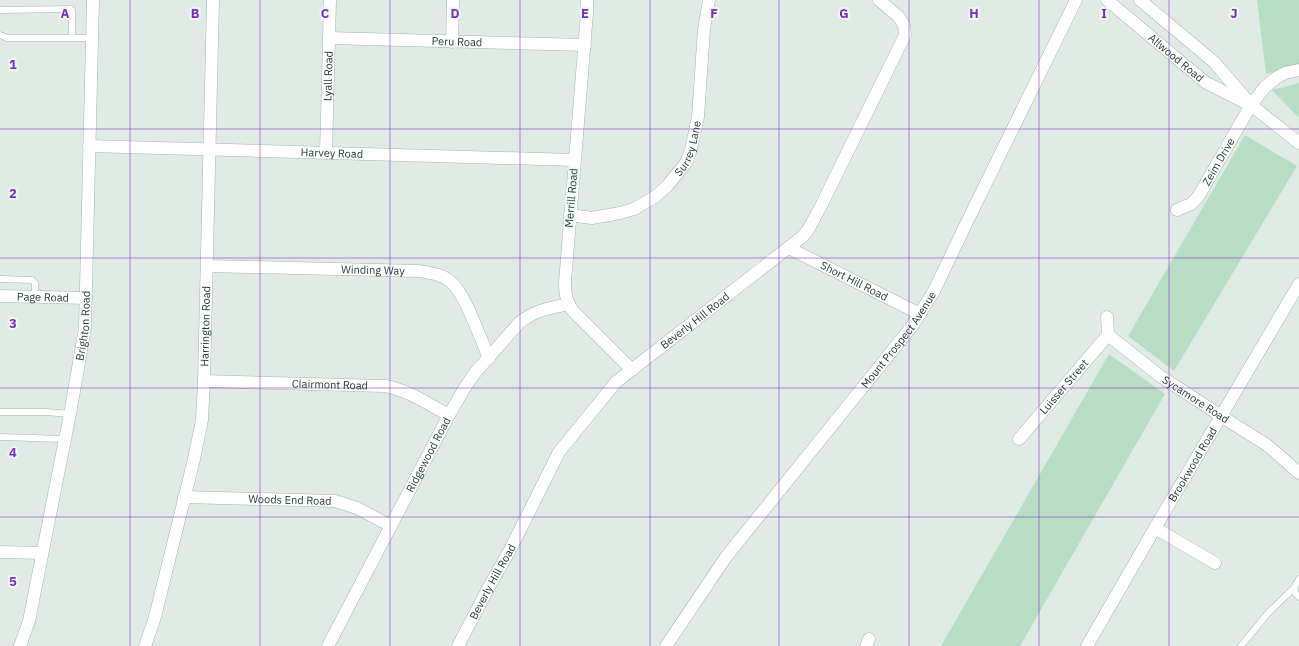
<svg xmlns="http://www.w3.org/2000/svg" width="1299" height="646" viewBox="0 0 1299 646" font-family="'IBM Plex Sans',sans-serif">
<rect width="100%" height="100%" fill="#e0ebe6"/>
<path fill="#b7dec2" d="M1257 0H1299V65L1266 74Z
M1299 83V118L1272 90Z
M1245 135 1297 166 1174 371 1128 336Z
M1109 354 1165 394 1020 646H941Z"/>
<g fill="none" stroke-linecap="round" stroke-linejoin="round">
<g stroke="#a3b3ad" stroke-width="7">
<path id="service" d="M0 10 71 9 72 10V38
M0 35 7 38H92
M0 279 32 280 35 283V297
M0 412H46L70 414
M0 437 65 439
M1299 579 1294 588 1296 594 1299 597
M1241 646 1269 612 1294 588"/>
</g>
<g stroke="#a3b3ad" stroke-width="13">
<g id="minor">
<path d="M587 0V13L565 282C565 294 566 300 572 310L632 370"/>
<path id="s1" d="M329 38 585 45"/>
<path d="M452 42 453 0"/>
<path id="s2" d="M89 146 574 160"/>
<path id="s3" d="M326 153 330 0"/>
<path id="s4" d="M1177 210 1191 204 1198 197 1251 105 1265 87 1276 78 1285 73 1299 70"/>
<path id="s5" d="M570 215 592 218 620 213 634 209 656 196 667 186 686 163 691 150 698 117 704 29 709 0"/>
<path id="s6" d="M789 248 920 314"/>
<path id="s7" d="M207 266 418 271C430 273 442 274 451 282 466 295 480 338 489 358"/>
<path id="s8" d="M0 296 86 298"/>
<path id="s9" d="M1107 317 1108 335 1160 376 1235 425 1267 445 1299 473"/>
<path id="s10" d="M204 381 385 386C408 390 428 404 449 415"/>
<path id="s11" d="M1019 439 1108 335"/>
<path id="s12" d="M184 497 335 501 357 508 391 526"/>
<path d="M1155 528 1215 563"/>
<path d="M0 552 42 553"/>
<path id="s13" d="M20 646 29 621 70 414 85 328 93 0"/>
<path id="s14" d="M145 646 155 617 194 459 202 420 204 381 213 0"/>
<path id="s15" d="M328 646 449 415 464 389 474 374 519 323C534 310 550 308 569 304"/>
<path id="s16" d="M458 646 490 585 511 548 559 452 616 382 802 237 808 230 821 206 905 35 904 25 898 16 879 0"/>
<path d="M866 646 869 639"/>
<path id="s17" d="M1087 646 1155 528 1299 284"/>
</g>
</g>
<g stroke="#a3b3ad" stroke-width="13">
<g id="tertiary">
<path id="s18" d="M666 646 726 557 912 326 934 291 966 224 1076 0"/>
</g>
</g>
<g stroke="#9eb8af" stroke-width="13">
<g id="secondary">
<path id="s19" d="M1107 0 1205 82 1246 103"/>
<path d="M1140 0 1214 62 1251 105 1299 143"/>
</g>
</g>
<use href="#service" stroke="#fff" stroke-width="6"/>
<use href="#minor" stroke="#fff" stroke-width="12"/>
<use href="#tertiary" stroke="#fff" stroke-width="12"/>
<use href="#secondary" stroke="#fff" stroke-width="12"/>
</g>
<path fill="none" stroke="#7b2cbf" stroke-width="1" stroke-opacity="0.55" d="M130 0V646M260 0V646M390 0V646M520 0V646M650 0V646M779 0V646M909 0V646M1039 0V646M1169 0V646M0 129H1299M0 258H1299M0 388H1299M0 517H1299"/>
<g text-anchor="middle" stroke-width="4" stroke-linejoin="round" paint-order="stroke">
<g font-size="11" fill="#203c35" stroke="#f0f8f4">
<text dy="4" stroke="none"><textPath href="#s1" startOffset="128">Peru Road</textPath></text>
<text dy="4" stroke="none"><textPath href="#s19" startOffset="90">Allwood Road</textPath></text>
<text dy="4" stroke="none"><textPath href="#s3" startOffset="77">Lyall Road</textPath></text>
<text dy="4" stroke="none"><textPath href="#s5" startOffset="150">Surrey Lane</textPath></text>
<text dy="4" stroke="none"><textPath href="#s2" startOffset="243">Harvey Road</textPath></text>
<text dy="4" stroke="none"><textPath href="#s4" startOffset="66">Zeim Drive</textPath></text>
<text transform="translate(571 198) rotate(-85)" y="4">Merrill Road</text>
<text dy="4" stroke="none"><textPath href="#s7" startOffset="166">Winding Way</textPath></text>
<text dy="4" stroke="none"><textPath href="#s6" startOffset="73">Short Hill Road</textPath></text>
<text dy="4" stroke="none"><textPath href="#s8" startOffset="43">Page Road</textPath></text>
<text dy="4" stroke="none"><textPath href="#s16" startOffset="409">Beverly Hill Road</textPath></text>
<text dy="4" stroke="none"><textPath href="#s13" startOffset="327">Brighton Road</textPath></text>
<text dy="4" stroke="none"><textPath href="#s14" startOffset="327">Harrington Road</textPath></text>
<text dy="4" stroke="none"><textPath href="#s18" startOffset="385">Mount Prospect Avenue</textPath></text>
<text dy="4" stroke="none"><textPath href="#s10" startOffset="126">Clairmont Road</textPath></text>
<text dy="4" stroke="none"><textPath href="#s11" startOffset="69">Luisser Street</textPath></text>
<text dy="4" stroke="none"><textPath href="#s9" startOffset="127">Sycamore Road</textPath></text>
<text dy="4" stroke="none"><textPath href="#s15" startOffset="216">Ridgewood Road</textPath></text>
<text dy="4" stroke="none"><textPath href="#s17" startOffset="210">Brookwood Road</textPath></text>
<text dy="4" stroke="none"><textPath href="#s12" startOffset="106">Woods End Road</textPath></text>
<text dy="4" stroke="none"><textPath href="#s16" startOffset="73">Beverly Hill Road</textPath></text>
</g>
</g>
<g font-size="13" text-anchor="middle" font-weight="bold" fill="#7b2cbf" stroke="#f0f8f4" stroke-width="4" stroke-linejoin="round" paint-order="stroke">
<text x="65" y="18">A</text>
<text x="195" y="18">B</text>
<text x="325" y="18">C</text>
<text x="455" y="18">D</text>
<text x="585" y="18">E</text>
<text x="714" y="18">F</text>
<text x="844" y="18">G</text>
<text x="974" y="18">H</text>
<text x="1104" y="18">I</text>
<text x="1234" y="18">J</text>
<text x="13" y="69">1</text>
<text x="13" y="198">2</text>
<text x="13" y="328">3</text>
<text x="13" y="457">4</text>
<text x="13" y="586">5</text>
</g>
</svg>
